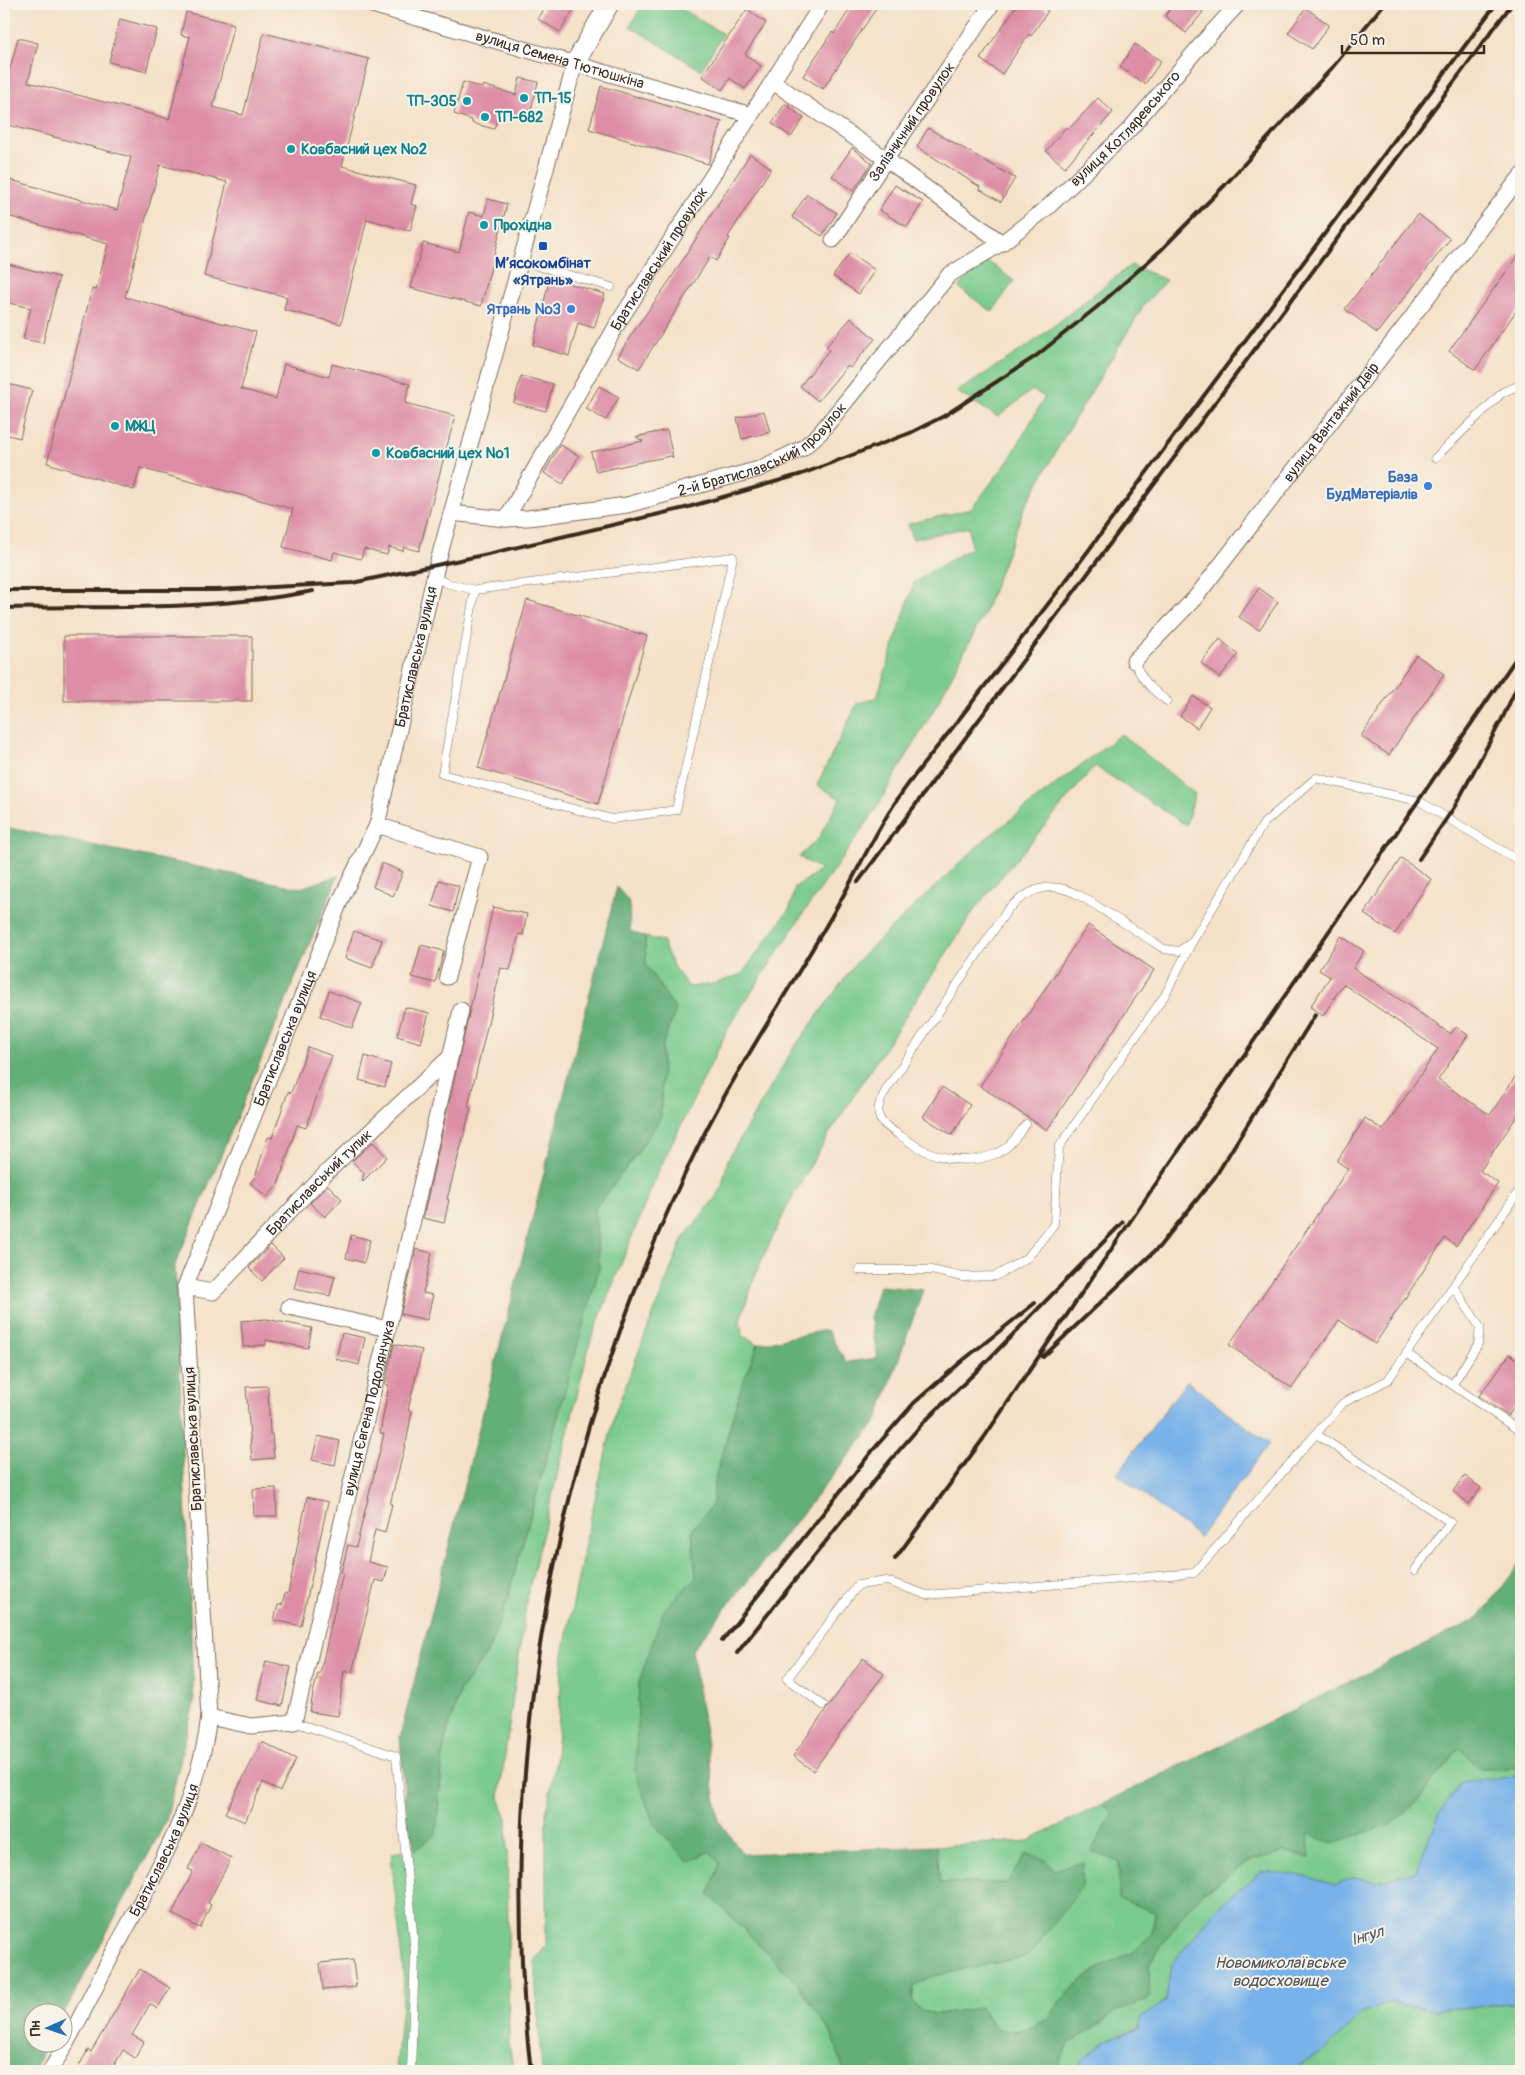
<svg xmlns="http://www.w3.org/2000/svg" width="1525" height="2075" viewBox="0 0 1525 2075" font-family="Pangolin,sans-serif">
<rect width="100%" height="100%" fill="#f7f3e8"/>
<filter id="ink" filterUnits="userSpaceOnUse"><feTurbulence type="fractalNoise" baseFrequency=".02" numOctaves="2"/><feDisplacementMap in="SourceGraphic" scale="10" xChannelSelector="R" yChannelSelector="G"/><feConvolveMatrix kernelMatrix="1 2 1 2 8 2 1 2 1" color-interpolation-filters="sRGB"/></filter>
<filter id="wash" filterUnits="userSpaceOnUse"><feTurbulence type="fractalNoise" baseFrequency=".0096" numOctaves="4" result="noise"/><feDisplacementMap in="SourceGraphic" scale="20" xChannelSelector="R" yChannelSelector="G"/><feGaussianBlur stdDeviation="1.12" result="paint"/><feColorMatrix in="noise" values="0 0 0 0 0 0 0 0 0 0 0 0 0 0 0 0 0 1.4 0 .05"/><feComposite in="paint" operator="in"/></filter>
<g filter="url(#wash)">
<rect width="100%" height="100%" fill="#f5e1c8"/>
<path fill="#7acb8d" stroke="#5a7a56" d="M643 4H673L723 34 701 70 630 26Z
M982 257 1014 281 992 312 959 288Z
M1131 265 1166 280 1144 305 1071 425 1024 508 984 614 938 702 873 814 805 911 731 1023 658 1172 591 1339 527 1597 499 1798 507 1818 509 2044 514 2071H396L404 1981 391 1853 415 1850 436 1834 444 1744 460 1691 487 1653 504 1611 599 1268 595 1208 634 1158 661 1117 662 1046 675 1010 646 965 645 937 662 941 674 968 689 987 714 984 742 974 790 908 795 887 821 870 799 857 818 839 840 799 817 785 857 704 877 697 914 583 925 575 971 548 969 527 913 539 908 524 971 509 1009 460 1045 397 1032 390 998 417 957 392 1032 343Z
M1121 734 1195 794 1186 825 1095 766 977 906 829 1134 790 1201 758 1268 740 1320 742 1335 758 1344 740 1391 714 1483 713 1504 692 1530 696 1577 664 1610 688 1862 710 1851 720 1863 709 1894 798 1984 833 2036 844 2071H542L534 1961 546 1946V1813L556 1760 563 1654 587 1534 615 1413 682 1240 721 1190 728 1159 793 1049 859 959 983 841Z
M1521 1725V1751L1513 1728Z
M1461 1747 1479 1768H1521V1777L1514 1776 1440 1813 1415 1872 1377 1882 1353 1878 1334 1885 1306 1876 1218 1907 1171 1965 1166 2001 1140 2019 1139 2029 1111 2038 1082 2060 1078 2071H1055L1069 2044 1119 2010 1149 1998V1965L1177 1923 1203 1892 1252 1860 1283 1852 1309 1858 1307 1834 1419 1800 1435 1777Z
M1102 1804 1114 1812 1119 1862 1120 1899 1155 1912 1152 1934 1135 1951 1099 1967 1067 1992 1048 2019 1025 2030 999 2031 980 2008 937 2014 921 2011 912 2001 914 1985 933 1976 1029 1956 1054 1870 1044 1859 1007 1883H939L937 1846 1029 1841Z
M1521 2002V2071H1289L1323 2052 1363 2012 1392 2003 1436 2010Z"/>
<path fill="#63af78" stroke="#4f6c4b" d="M4 827 300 888 338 876 175 1265 194 1703 166 1821 63 2015 62 2012H32V2042L48 2043 32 2071H4Z
M617 887 629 902 630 931 645 937 646 965 676 1010 662 1046 661 1117 634 1158 595 1208 599 1268 504 1611 487 1653 460 1691 444 1744 436 1834 415 1850 407 1818 400 1737Z
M879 1286 923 1290 877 1421 692 1650 719 1821 743 1854 937 1846 940 1883H1007L1026 1854 1044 1859 1054 1870 1083 1862 1082 1886 1029 1956 933 1976 914 1985 912 2001 921 2011 937 2014 980 2008 999 2031 1025 2030 1048 2019 1067 1992 1100 1967 1135 1951 1152 1934 1155 1912 1119 1899V1862L1091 1851 1113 1813 1102 1804 1479 1618 1521 1562V1725L1513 1728 1521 1751V1768H1479L1460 1748 1435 1777 1419 1800 1392 1824 1332 1843 1308 1834 1310 1858 1283 1852 1252 1860 1203 1892 1177 1923 1149 1965V1998L1119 2010 1069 2044 1055 2071H844L833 2036 798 1984 709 1894 720 1863 710 1851 688 1862 654 1824 635 1773 639 1681 664 1610 696 1577 692 1530 713 1504 714 1483 740 1391 758 1344 827 1330 846 1362 878 1358 870 1317Z"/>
<path fill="#78b2e9" stroke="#5a6e84" d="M1187 1381 1269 1444 1199 1537 1117 1474Z
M1514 1776 1521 1777V2002L1436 2010 1391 2003 1363 2012 1323 2052 1289 2071H1078L1082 2060 1111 2038 1139 2029 1140 2019 1166 2001 1171 1965 1218 1907 1261 1871 1306 1876 1334 1885 1352 1878 1377 1882 1415 1872 1440 1813 1461 1782Z"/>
<g id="blocks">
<path fill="#dd8da6" d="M547 4H577L560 32 538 19Z
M853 4H879L823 89 803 76 832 32 834 34Z
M1018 4H1038L1048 11 1031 36 1029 34 1002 74 980 59Z
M1174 4H1193L1203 12 1186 33 1165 16Z
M1306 8 1329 25 1312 49 1288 33Z
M747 9 766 23 745 54 761 66 745 89 730 78 722 90 702 76Z
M186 12 234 24 213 107 243 115 264 33 369 59 342 166 416 185 411 204 417 206 410 231 367 219 341 324 284 310 287 297 204 276 227 182 160 165 125 297 256 332 241 389 276 399 284 364 329 377 332 364 410 384 405 403 455 416 419 551 404 547 403 551 389 547 387 555 364 549 361 559 334 552 332 560 283 547 293 509 140 468 134 490 47 463 92 289 96 290 108 244 4 215V178L117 210 131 157 4 124V76L8 77 18 38 38 43 28 82 169 119 190 37 181 35Z
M120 19 157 29 146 72 109 62Z
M1135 44 1161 61 1145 84 1120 67Z
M520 78 538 82 529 118 500 111 494 129 472 123V120L454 114 463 82 482 88 483 85 516 95Z
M601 86 722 122 708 164 589 129Z
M1098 98 1113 112 1065 167 1046 151 1066 127 1069 129Z
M785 104 804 118 791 137 772 123Z
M928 128 1015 178 1001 202 979 189 980 187 917 147Z
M852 148 872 163 853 191 832 176Z
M750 154 771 168 728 237 730 238 716 261 710 257 639 369 618 357 631 335 668 283Z
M895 185 923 202 907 227 879 210Z
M807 194 837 213 822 236 792 217Z
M488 199 507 204 481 306 411 288 423 243 459 252 469 212 484 216Z
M1418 214 1450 239 1377 333 1345 309Z
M1521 251V304L1475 370 1449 351Z
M850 253 875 270 859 294 833 276Z
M4 263 59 277 43 343 23 339 31 308 4 302Z
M550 278 605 294 594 328 578 323 569 356 533 345Z
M851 318 875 339 850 368 847 366 818 401 800 386 829 350 826 347Z
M521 376 553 384 546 411 514 403Z
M4 383 32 390 20 438 4 434Z
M599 386 619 397 606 420 586 409Z
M764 411 770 432 742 439 737 418Z
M667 430 673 458 671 456 645 461 596 472 591 452 643 441 636 437Z
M560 445 579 456 563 484 544 473Z
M1259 588 1278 602 1259 630 1239 617Z
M527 600 647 636 598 804 478 768Z
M64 636H252V701H64Z
M1220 639 1238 655 1219 678 1201 663Z
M1416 655 1444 674 1389 755 1361 736Z
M1193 696 1210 707 1197 728 1180 716Z
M1401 858 1431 879 1395 934 1364 914Z
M382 863 403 872 393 896 373 887Z
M439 880 459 886 453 912 432 906Z
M493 907 527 914 523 935 519 934 510 970 501 968 468 1107 471 1108 447 1199 449 1200 444 1223 423 1218Z
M1088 925 1154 970 1047 1130 980 1086Z
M354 931 382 940 372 968 345 958Z
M1341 936 1364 951 1353 968 1451 1034 1456 1027 1468 1035 1438 1080 1490 1115 1521 1068V1110L1480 1171 1498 1183 1456 1246 1445 1238 1375 1344 1339 1320 1292 1388 1229 1345 1348 1169 1337 1161 1365 1118 1383 1130 1438 1049 1343 984 1323 1016 1310 1007 1330 977 1319 970Z
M421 945 444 951 435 983 412 977Z
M329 991 362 1003 352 1028 320 1016Z
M405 1007 429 1013 421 1043 397 1036Z
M308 1047 332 1056 322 1081 306 1128 297 1125 278 1185 267 1197 250 1183 255 1177 268 1137 272 1138 288 1092 291 1093Z
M365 1056 391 1064 385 1087 359 1080Z
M942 1087 970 1105 952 1135 923 1117Z
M373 1142 387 1157 362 1182 364 1173 352 1161Z
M328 1185 342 1199 325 1217 310 1203Z
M351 1235 370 1240 364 1263 346 1258Z
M271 1245 284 1258 262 1281 249 1268Z
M416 1249 432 1253 423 1293 433 1295 427 1320 401 1314Z
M299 1268 335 1276 330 1296 294 1289Z
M266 1319 312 1328 308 1348 266 1340V1345L243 1347 241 1321Z
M342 1333 365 1338 359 1365 336 1359Z
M394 1344 422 1350 408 1410 412 1411 407 1438 390 1504H392L385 1533 375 1530 368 1562 388 1567 384 1582 375 1580 352 1673 344 1671 338 1716 310 1712 313 1693 318 1674H320L343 1573H341L348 1545 356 1547 384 1434 380 1433 389 1385 385 1384Z
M1510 1354 1521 1362V1411L1515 1406 1508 1416 1479 1396Z
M268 1386 270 1434H272L274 1458 252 1460 246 1387Z
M318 1436 340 1441 335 1465 312 1460Z
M1465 1476 1481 1488 1469 1504 1453 1491Z
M276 1488 277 1516H254L253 1489Z
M307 1497 328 1502 301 1626 274 1620 278 1605H282L285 1593 288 1594Z
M863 1658 884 1674 813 1771 793 1756Z
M266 1661 291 1667 282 1706 257 1700Z
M262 1742 296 1759 280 1791 263 1782 245 1822 225 1813Z
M201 1843 231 1858 208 1903 211 1905 200 1928 172 1914 193 1871 188 1869Z
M353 1960 356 1987 323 1990 320 1963Z
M140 1969 170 1988 157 2009 150 2004 132 2035 144 2042 135 2058 123 2050 111 2071H76L88 2050 91 2052Z"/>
</g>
</g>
<g filter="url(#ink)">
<use href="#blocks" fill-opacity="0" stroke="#7c6a5a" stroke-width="1"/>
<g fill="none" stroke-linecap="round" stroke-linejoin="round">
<g stroke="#7c6a5a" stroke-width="9">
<path id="service" d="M521 261 611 287
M1435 458 1503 392 1521 385
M435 577 446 583 475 590 733 557 676 810 612 819 442 774 475 590
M1134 661C1141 679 1152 690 1167 701
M1026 1124C1018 1135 1010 1147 997 1153 966 1167 930 1158 904 1138 896 1133 885 1127 880 1119 875 1109 882 1098 886 1090L1008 909C1047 872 1070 888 1109 914 1127 925 1146 937 1164 949L1179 951 1192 942 1264 823 1316 778 1419 801 1521 862
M859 1270H931L963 1277 996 1276 1028 1257 1054 1224 1059 1147 1165 995 1191 944
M1406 1353 1521 1432
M1453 1384 1478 1344 1480 1327 1453 1286
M1316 1434 1450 1522 1415 1570
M823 1705 787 1679 858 1585 887 1581 927 1595 1194 1573 1343 1403 1388 1380 1521 1188
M294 1722 396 1756 415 1954 411 2071"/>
</g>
<g stroke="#7c6a5a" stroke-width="17">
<g id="minor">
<path id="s1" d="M369 4 751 115"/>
<path d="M773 82 886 159 1002 243"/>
<path id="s2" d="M833 240 886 159 992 4"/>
<path id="s3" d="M451 513 506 519 528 518 627 505 759 469 803 448 820 433 949 275 1002 243 1048 207 1129 130 1204 41 1238 4"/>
<path id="s4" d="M506 519 618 323 822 4"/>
<path id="s5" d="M1134 661 1195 598 1521 176"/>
<path d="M377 825 480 857 447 977"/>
<path id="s6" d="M185 1287 213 1292 327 1172 450 1057"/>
<path d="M289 1307 388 1329"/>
<path id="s7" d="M209 1717 251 1726 294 1722 388 1329 461 1010"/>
<path id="s8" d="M50 2071C74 2033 93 1991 114 1951 154 1877 199 1802 209 1717L185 1287 341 899 377 825 437 565 575 63"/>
</g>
</g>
<g stroke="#7c6a5a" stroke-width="21">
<path id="tertiary" d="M575 63 609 4"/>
</g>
<use href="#service" stroke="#fff" stroke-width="8"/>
<use href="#minor" stroke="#fff" stroke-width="15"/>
<use href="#tertiary" stroke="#fff" stroke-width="19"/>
<path stroke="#3b2a1e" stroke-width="4" d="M4 590H216L352 583 488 554 685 508 802 474 910 433 944 416 1036 356 1097 307 1161 250 1225 185 1331 69 1384 4
M4 608C107 606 212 611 313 591
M1419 859 1455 806 1503 717 1521 678
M858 882 1512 4
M1043 1357 1159 1247 1215 1177 1315 1015
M895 1559 983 1439 1144 1201 1521 651
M722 1641 873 1450 914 1403 962 1361 1035 1303
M737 1653 889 1462 922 1424 986 1362 1123 1222
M531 2071C494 1762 556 1445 689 1165 729 1079 783 1001 830 919 852 882 870 842 893 806 910 779 931 755 950 731 998 668 1047 607 1094 543 1228 364 1362 184 1496 4"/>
</g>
</g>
<g fill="#0f9aa8" stroke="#f7f3e8" stroke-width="2">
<circle cx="524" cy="98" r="5"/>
<circle cx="467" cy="101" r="5"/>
<circle cx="485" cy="117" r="5"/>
<circle cx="291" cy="149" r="5"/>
<circle cx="484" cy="225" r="5"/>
<circle cx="115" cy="426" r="5"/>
<circle cx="376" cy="453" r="5"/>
</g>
<rect fill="#1a4fb4" stroke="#f7f3e8" stroke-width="2" x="538" y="241" width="10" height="10" rx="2.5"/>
<g fill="#3f7fe0" stroke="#f7f3e8" stroke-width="2">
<circle cx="571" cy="309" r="5"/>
<circle cx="1428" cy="486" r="5"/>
</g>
<g text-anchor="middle" stroke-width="4" stroke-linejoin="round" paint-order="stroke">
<g font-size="15" fill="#3b2a1e" stroke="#f7f3e8">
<text dy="5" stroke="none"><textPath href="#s1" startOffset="199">вулиця Семена Тютюшкіна</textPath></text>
<text dy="5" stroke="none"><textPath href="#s2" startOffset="142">Залізничний провулок</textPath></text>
<text dy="5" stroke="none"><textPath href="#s3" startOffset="820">вулиця Котляревського</textPath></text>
<text dy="5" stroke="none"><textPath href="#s4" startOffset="302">Братиславський провулок</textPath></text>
<text dy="5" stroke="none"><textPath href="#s5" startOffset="310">вулиця Вантажний Двір</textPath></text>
<text dy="5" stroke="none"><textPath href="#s3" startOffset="326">2-й Братиславський провулок</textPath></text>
<text dy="5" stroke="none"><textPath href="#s8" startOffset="1494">Братиславська вулиця</textPath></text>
<text dy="5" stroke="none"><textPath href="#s8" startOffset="1089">Братиславська вулиця</textPath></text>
<text dy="5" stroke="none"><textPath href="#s6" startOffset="181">Братиславський тупик</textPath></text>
<text dy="5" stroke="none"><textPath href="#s7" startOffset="409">вулиця Євгена Подолянчука</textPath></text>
<text transform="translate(193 1439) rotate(-93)" y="5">Братиславська вулиця</text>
<text dy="5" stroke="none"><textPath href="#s8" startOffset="249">Братиславська вулиця</textPath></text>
</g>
<g font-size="15" font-weight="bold" fill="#0d838f" stroke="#f7f3e8" text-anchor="start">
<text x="534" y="103">ТП-15</text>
<text x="457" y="106" text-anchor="end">ТП-305</text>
<text x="495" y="122">ТП-682</text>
<text x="301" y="154">Ковбасний цех №2</text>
<text x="494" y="230">Прохідна</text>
<text x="125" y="431">МЖЦ</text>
<text x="386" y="458">Ковбасний цех №1</text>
</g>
<g font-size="15" font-weight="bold" fill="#164399" stroke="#f7f3e8">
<text x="543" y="268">М’ясокомбінат<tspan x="543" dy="17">«Ятрань»</tspan></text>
</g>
<g font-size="15" font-weight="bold" fill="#366cbe" stroke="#f7f3e8" text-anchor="end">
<text x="561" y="314">Ятрань №3</text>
<text x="1418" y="482">База<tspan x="1418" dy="17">БудМатеріалів</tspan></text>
</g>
<g font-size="16" font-style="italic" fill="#4d535b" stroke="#f7f3e8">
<text transform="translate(1367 1935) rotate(-17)" y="6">Інгул</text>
<text x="1280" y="1968">Новомиколаївське<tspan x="1280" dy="18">водосховище</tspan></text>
</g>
</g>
<rect width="1525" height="2075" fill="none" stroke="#f7f3e8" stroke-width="20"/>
<g transform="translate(48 2028) rotate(268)"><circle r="24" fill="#f7f3e8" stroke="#aca397"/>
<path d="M0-4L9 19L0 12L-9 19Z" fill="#1f6fb2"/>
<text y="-8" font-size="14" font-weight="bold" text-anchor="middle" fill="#3b2a1e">Пн</text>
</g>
<path d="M1342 45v8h142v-8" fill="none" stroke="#3b2a1e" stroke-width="2.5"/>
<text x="1350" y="45" font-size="15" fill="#3b2a1e" stroke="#f7f3e8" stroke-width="4" paint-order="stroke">50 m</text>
</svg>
